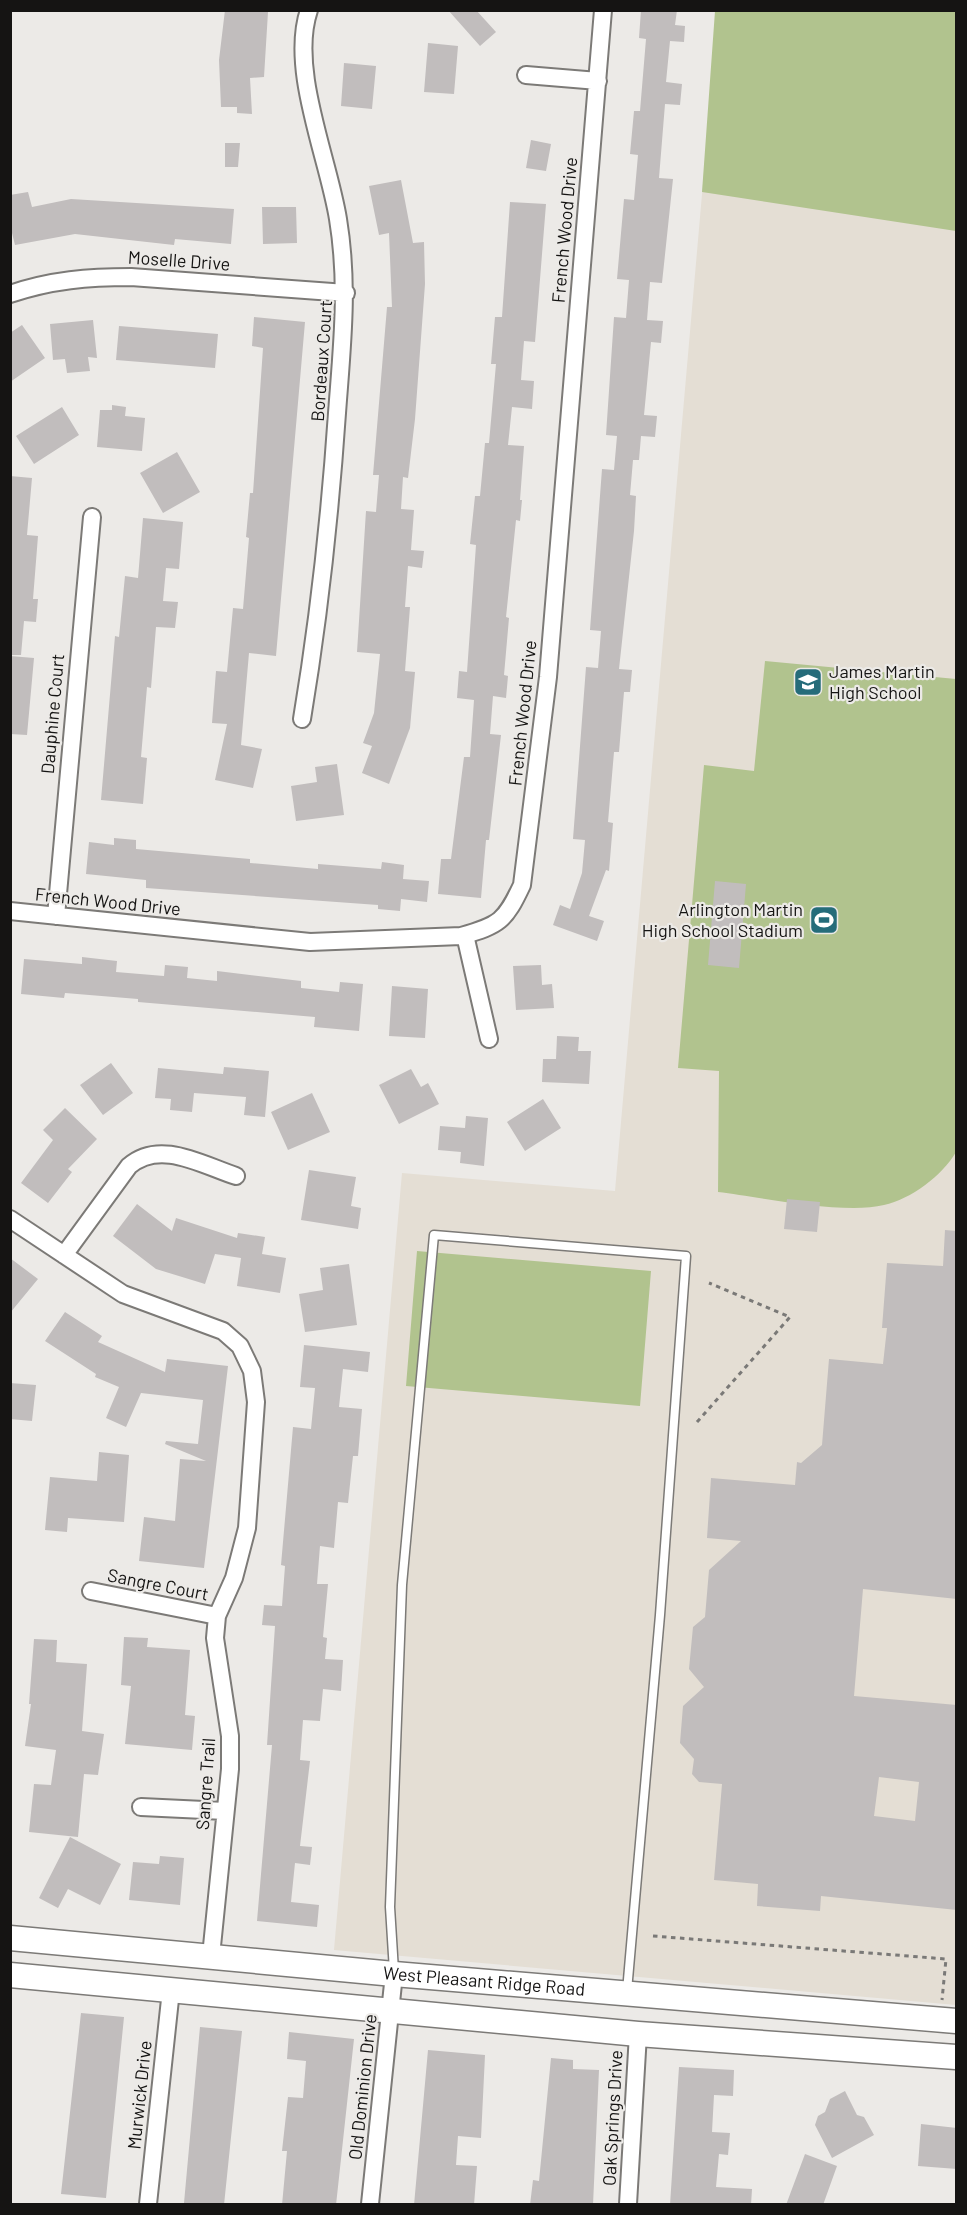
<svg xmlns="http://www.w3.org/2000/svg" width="967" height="2215" viewBox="0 0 967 2215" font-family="Barlow,sans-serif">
<rect width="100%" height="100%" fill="#eceae7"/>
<path fill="#e4ded4" d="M718 11H956V2005L334 1950 402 1173 615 1191Z"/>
<path fill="#b1c38e" d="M715 11H956V231L702 192Z
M765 661 956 679V1152C942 1176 911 1199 884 1205 844 1215 761 1197 718 1192L719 1071 678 1068 704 765 754 771Z
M417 1251 651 1271 640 1406 406 1386Z"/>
<path fill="#c1bdbd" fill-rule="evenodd" d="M225 10 268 12 264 77 250 78 252 114 237 113V107H221L219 60Z
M448 10H476L496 32 480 46Z
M641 10H677L675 25 685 26 684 42 670 41 666 82 682 84 680 105 665 104 659 178 673 179 662 283 650 282 647 320 663 321 661 343 651 342 644 415 657 416 655 437 641 436 639 460H633L630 495 636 496 634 531 619 669 632 670 630 692H624L619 752H614L608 822 613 823 609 871 606 870 589 916 604 921 597 941 553 925 560 905 570 909 582 873 585 840 573 839 586 667 598 668 601 631 590 630 602 469 614 470 617 436 606 435 614 317 626 318 629 280 617 279 624 199 634 200 638 155 630 154 634 111H640L646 39 639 38Z
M428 43 458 46 454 94 424 92Z
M344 63 376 66 372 109 341 106Z
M531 140 551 144 546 171 526 168Z
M225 143H240L238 167H225Z
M401 180 413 243 424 242 425 284 415 419 408 478 403 477 401 509 414 510 411 550 424 551 422 568 408 566 405 607H410L405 671 415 672 410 728 389 784 362 773 372 746 363 743 374 713 380 654 357 652 366 511 376 512 379 475H373L387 307H392L389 233 379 235 369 186Z
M28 192 32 207 71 199 234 209 231 244 175 239 174 245 75 234 15 245 10 225V195Z
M510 202 546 204 535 342 524 341 521 380 534 381 532 409 512 407 508 445 524 446 520 500H522L520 521 516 520 506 617 509 618 504 675 508 676 506 698 493 696 490 734 501 735 489 840H486L481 898 438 894 441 859H451L464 757H470L474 700 457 698 459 671 467 672 476 545 470 544 475 496H480L485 443H489L496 364H491L495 317H502Z
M262 207H296L297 243 263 244Z
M254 317 305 322 276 656 249 653 241 745 262 749 253 788 215 780 227 724 212 723 216 671 227 672 233 608 243 609 249 538 246 537 250 493H253L263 348 252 346Z
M93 320 97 358 88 357 90 371 67 373 65 359 53 360 50 324Z
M22 325 45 358 10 382V333Z
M119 326 218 334 215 368 116 360Z
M112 405 126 407 125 416 145 418 142 451 97 447 100 410H112Z
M62 407 79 435 34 464 16 436Z
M177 452 200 492 163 513 140 473Z
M10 476 32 478 27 535 38 536 33 599H38L36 622 24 621 21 655H10Z
M143 518 183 522 179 569 166 568 163 601 178 602 175 628 156 627 151 688 147 687 141 757 147 758 143 804 101 800 115 636 119 637 125 576 138 578Z
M10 656 34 658 27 735 10 734Z
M337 764 344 815 296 821 291 786 317 782 315 767Z
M114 838 136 840V849L250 859V863L318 869V864L381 869 382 862 404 865 403 879 429 881 427 902 401 899 400 911 378 909V905L146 888V880L86 874 89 842 114 845Z
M715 881 746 884 739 968 708 965Z
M82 957 117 961 116 972 164 976 165 965 188 967 187 978 217 981V971L301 981V988L339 992 340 982 363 984 359 1031 314 1027 315 1017 138 1002V999L65 993 64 998 21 994 24 959 82 964Z
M541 965 542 985 552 984 554 1008 516 1010 513 966Z
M392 986 428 989 425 1038 389 1036Z
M557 1036 579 1037 578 1051H591L589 1084 542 1082 543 1059H556Z
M111 1063 133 1093 103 1115 80 1085Z
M224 1067 269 1071 265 1117 244 1115 246 1097 194 1093 192 1112 170 1110 171 1099 155 1098 158 1068 223 1074Z
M411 1069 421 1087 428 1083 439 1104 399 1124 379 1085Z
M312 1093 330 1132 288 1150 271 1112Z
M543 1099 561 1128 525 1151 507 1122Z
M65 1108 97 1139 68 1169 72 1172 48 1203 21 1183 53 1140 43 1130Z
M466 1116 488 1118 484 1166 460 1163 461 1152 438 1150 440 1126 465 1128Z
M309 1170 356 1177 351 1206 361 1208 358 1229 301 1220Z
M787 1199 820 1202 817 1232 784 1229Z
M137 1204 172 1231 176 1218 237 1238 238 1233 265 1237 262 1254 286 1258 280 1293 237 1286 241 1258 215 1254 205 1284 156 1269 113 1236Z
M945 1230 957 1231V1599L863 1589 854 1696 957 1705V1910L821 1896 820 1911 757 1906 758 1884 714 1880 722 1784 699 1782 692 1774 694 1759 680 1743 683 1706 704 1687 689 1669 693 1627 705 1617 709 1570 741 1541 707 1538 711 1478 795 1485 797 1462 801 1463 822 1445 829 1359 883 1364 887 1328H882L887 1263 943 1266ZM879 1777 919 1782 915 1821 874 1816Z
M10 1258 38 1279 10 1313Z
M349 1264 357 1325 305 1332 299 1294 323 1290 320 1268Z
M65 1312 102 1336 98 1342 165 1372 167 1359 228 1366 204 1568 139 1561 144 1517 175 1521 180 1459 206 1461 165 1444 166 1441 198 1444 203 1400 141 1393 126 1427 106 1418 119 1387 95 1377 96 1374 45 1341Z
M304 1345 370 1352 368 1372 343 1369 339 1407 362 1409 358 1456H353L348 1503 338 1502 334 1548 320 1546 317 1584H328L323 1637 327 1638 325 1659 343 1660 341 1691 323 1689 320 1721 303 1720 300 1760 310 1761 300 1846 312 1847 310 1865 295 1863 291 1902 319 1905 317 1927 257 1921 272 1745H267L275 1626 262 1625 264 1605 282 1606 285 1566 281 1565 293 1427 311 1429 315 1388 300 1387Z
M10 1383 36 1385 32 1421 10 1419Z
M99 1452 129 1455 124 1522 68 1518 67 1532 45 1530 50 1477 97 1481Z
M124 1637 148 1638 147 1647 190 1650 185 1715 195 1716 192 1750 125 1744 131 1686 121 1685Z
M34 1639 57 1640 56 1662 87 1664 82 1731 104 1734 98 1775 84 1774 78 1837 29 1832 34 1784 51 1785 56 1750 25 1746 31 1704H29Z
M70 1837 121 1864 100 1905 68 1889 58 1908 39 1898Z
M160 1856 184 1858 180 1905 129 1900 133 1862 159 1864Z
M81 2013 124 2017 106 2198 61 2194Z
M200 2027 242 2031 224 2205 184 2203Z
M289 2032 354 2039 336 2205H282L287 2151H282L288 2097 303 2098 306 2061 287 2059Z
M428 2050 485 2055 481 2138 458 2136 456 2165 477 2166 474 2205H414Z
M551 2058 573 2060V2069L599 2070 593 2205H530L533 2180 539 2181Z
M679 2067 734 2070 733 2096 714 2095 712 2132 730 2133 728 2155 719 2154 716 2187 752 2189 751 2205H670Z
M845 2091 857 2115 864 2117 874 2135 832 2158 815 2125 818 2116 825 2112 830 2099Z
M921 2124 957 2128V2169L918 2166Z
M805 2154 837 2166 823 2205H786Z"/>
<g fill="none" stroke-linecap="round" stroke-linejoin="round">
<g stroke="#7c7a77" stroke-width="11">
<path id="service" d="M394 1971 390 1907 402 1585 434 1235 686 1256 660 1615 627 1991"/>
</g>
<g stroke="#7c7a77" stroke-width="20">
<path id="minor" d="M526 75 598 81
M10 294C51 280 89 277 131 277L346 293
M302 719C319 617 330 516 337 413 342 345 349 286 338 219 328 157 289 69 309 10
M10 911 310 942 461 936C500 925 505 921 522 885L548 677 603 10
M56 916 92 517
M465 935 489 1039
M10 1219 123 1294 223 1331 240 1346 252 1371 256 1402 247 1528 234 1578 217 1616 215 1638 230 1736V1769L211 1956
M64 1255 129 1166C160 1139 202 1165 236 1176
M91 1591 217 1616
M141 1807 225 1811
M148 2204 171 1990
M370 2204 394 1974
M628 2204 638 2034"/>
</g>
<g stroke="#7c7a77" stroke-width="27">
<g id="secondary">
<path id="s1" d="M10 1938 394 1974 956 2021"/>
<path d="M10 1975 638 2034 956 2057"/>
</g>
</g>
<path stroke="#7a7977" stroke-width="3" stroke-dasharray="4.5 4.5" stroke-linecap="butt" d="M697 1422 790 1317 709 1283
M653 1936 946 1959 942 2000"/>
<use href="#service" stroke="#fff" stroke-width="8"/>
<use href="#minor" stroke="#fff" stroke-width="16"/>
<use href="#secondary" stroke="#fff" stroke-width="24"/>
</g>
<defs>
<g id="school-square" transform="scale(1.5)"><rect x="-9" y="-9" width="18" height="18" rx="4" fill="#256c7a" stroke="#eceae7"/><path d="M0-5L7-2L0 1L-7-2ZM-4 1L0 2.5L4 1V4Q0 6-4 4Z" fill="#fff"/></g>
<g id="stadium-square" transform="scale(1.5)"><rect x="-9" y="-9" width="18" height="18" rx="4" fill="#256c7a" stroke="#eceae7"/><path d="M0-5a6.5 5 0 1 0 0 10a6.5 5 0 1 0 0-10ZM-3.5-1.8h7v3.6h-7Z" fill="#fff"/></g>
</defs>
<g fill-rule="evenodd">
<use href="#school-square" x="808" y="682"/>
<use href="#stadium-square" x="824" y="920"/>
</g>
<g text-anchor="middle" stroke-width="4.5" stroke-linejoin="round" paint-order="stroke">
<g font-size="18" fill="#151413" stroke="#eceae7">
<text transform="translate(565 230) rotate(-85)" y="6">French Wood Drive</text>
<text transform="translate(179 261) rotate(4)" y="6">Moselle Drive</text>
<text transform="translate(322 361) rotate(-86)" y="6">Bordeaux Court</text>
<text transform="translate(523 713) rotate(-84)" y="6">French Wood Drive</text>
<text transform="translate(53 714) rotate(-85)" y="6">Dauphine Court</text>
<text transform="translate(108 902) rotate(6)" y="6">French Wood Drive</text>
<text transform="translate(158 1585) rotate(11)" y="6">Sangre Court</text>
<text transform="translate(206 1784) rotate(-86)" y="6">Sangre Trail</text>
<text dy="6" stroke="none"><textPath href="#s1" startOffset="476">West Pleasant Ridge Road</textPath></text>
<text transform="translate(363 2087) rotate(-84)" y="6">Old Dominion Drive</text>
<text transform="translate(140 2095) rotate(-84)" y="6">Murwick Drive</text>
<text transform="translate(613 2118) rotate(-87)" y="6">Oak Springs Drive</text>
</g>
<g font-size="18" fill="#151413" stroke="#eceae7" text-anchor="start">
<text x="829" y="678">James Martin<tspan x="829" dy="21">High School</tspan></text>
<text x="803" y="916" text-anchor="end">Arlington Martin<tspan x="803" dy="21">High School Stadium</tspan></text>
</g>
</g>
<rect width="967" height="2215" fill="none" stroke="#151413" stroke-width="24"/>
</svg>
